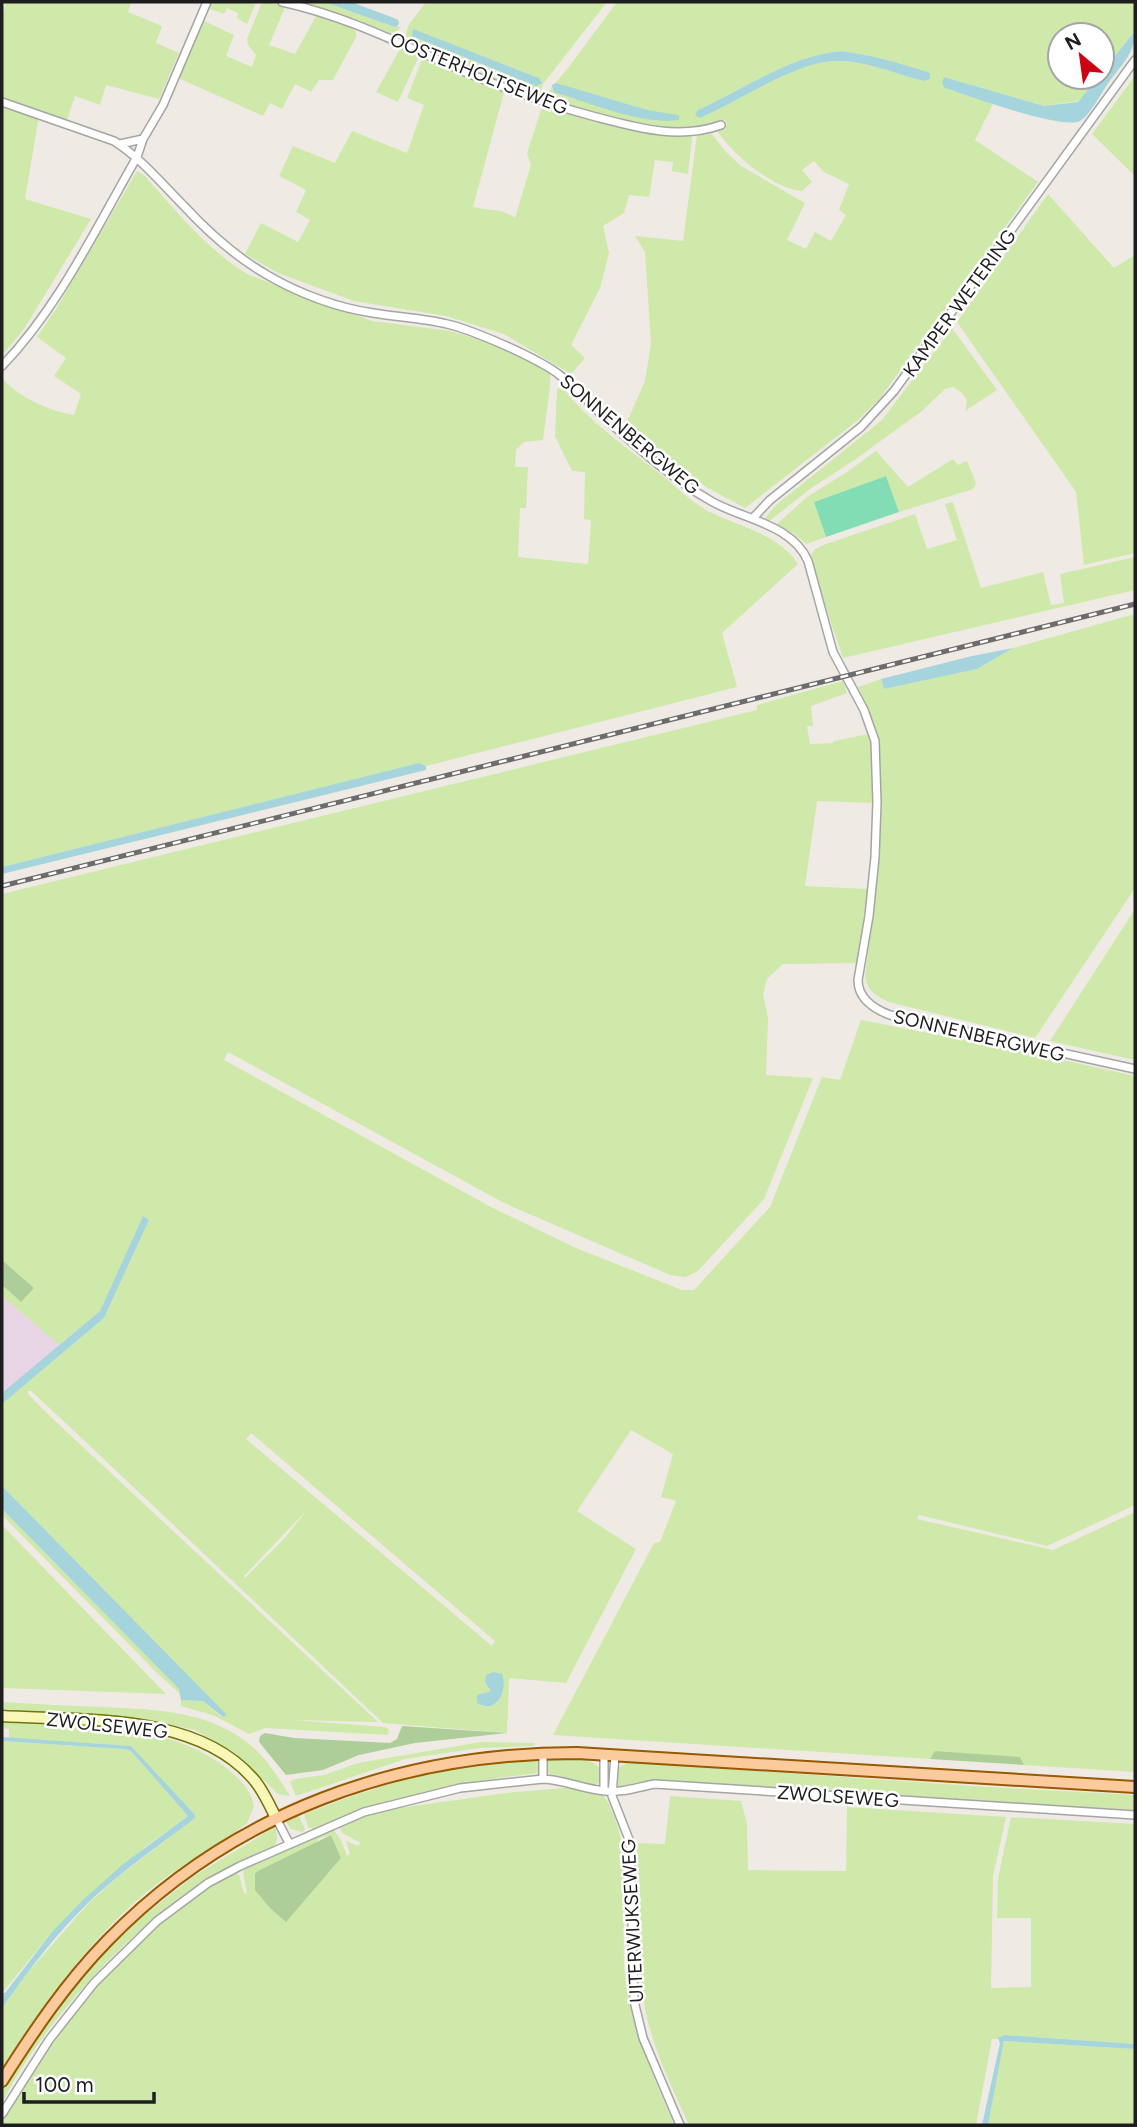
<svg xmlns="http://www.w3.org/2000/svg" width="1137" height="2127" viewBox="0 0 1137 2127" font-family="Figtree,sans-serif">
<rect width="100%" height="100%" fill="#efebe4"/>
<path fill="#e8d6e6" d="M2 1293 63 1346 2 1398Z"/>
<path fill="#cee9aa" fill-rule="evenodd" d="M6 2H131L128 12 162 26 156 43 179 53 159 99 106 85 100 105 75 96 67 120 2 98V17Z
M212 2H255V5L247 24 237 18 238 13 227 8 224 14 208 8Z
M262 2 286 5 269 45 295 54 316 16 352 28 356 32V37L333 80H319L311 92 295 84 282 109 270 103 263 116 178 78 202 20 234 35 226 56 252 67 256 55 248 45 247 39Z
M292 2H324L392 26 401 27 395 34 390 36 345 17Z
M426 2H607L543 84 539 98 404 42 408 26ZM411 34 461 48 539 78 497 71Z
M617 2H1135V31L1102 72V35H1060V77H1098L1079 101 1044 106 944 77 945 88 993 104 975 140 1038 182 880 398 858 420 745 508 706 487 626 424 645 381 651 343 645 252 635 236 683 241 697 135 712 134 726 152 741 166 805 203 787 240 806 249 815 232 831 241 846 215 839 210 849 184 824 172 814 161 802 170 812 182 802 191C774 189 733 155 718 132L719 129 727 124 725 120C666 144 602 116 545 100L552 87 568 68ZM841 51C872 55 900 63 929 73L930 79 924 81C898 74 862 60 835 61 794 62 739 102 700 118L698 110C745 89 789 56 841 51Z
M401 47 419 56 398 102 376 92Z
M423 57 504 92 473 207C488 211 502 208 515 218L531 165 527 153 542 107H548L648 133 690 134 692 138 688 174 672 171 673 162 655 160 649 197 629 195 624 213 603 226 609 253 600 288 571 345 585 358 571 374 504 334 446 316 354 301 278 273 245 254 261 223 298 242 310 220 296 212 306 190 279 176 293 146 335 163 352 131 407 153 424 105 407 98Z
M1135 76V176L1092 134Z
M2 106 39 116 25 199 91 219 26 326 2 356Z
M137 171 145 176C176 211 208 251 249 275L372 321 450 331 491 343 537 363 550 374V387L543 440 524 442 516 450 515 467H528L526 508H520L518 557 588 564 591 520 584 519 585 472 572 471 555 436 557 389 562 387C588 421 626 447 659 473 675 486 689 500 706 510 738 527 777 532 798 564L722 633 737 687 426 766 419 763 2 867V378C20 398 47 410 74 415L81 394 54 376 66 358 37 337 56 309Z
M1048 194 1114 268 1135 255V553L1084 565 1076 492 957 322Z
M952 328 997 390 965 411 967 400 961 392 953 387 945 389 922 411 853 461 810 489 768 522 765 518 776 505 882 420Z
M876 451 908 487 953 459 958 465 967 461 976 483 973 489 899 512 886 476 814 502 826 537 806 544 796 535 777 524 807 497 847 472Z
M953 502 981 588 1043 572 1051 605 1064 603 1060 574 1135 557V590L843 658 817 581 811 555 815 549 826 544 915 514 927 549 957 540 945 504Z
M1135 614V888L1035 1038 889 1002C876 996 867 991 865 976L876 889 881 780 877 738 868 708 858 687 881 679 884 689 977 669 1013 648Z
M843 681 847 693 811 706 813 726H807L810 744 833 743 834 741 869 734 872 744 873 803 817 801 805 886 868 889 857 963 783 964 767 979 763 994 768 1018 766 1075 813 1078 764 1199 698 1271 686 1277 670 1275 504 1203 228 1052 224 1060 491 1207 576 1248 682 1290H694L770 1207 822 1077 840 1080 861 1020 1031 1053 1135 1076V1505L1047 1546 919 1515 917 1519 1053 1550 1135 1512V1772L1024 1765 1019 1757 935 1751 930 1759 553 1735 654 1543 660 1542 676 1501 661 1497 673 1454 631 1430 577 1511 636 1549 566 1683 509 1678 507 1733 383 1723 56 1414 31 1391H28V1394L53 1419 378 1722 293 1720 385 1727 389 1729 388 1735 265 1728 249 1734 215 1716 181 1706V1700L203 1701 222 1717 226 1715 2 1486V1404L104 1318 149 1220 143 1217 100 1311 59 1345 2 1296V1285L21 1302 34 1288 2 1260V894L757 710V705ZM251 1433 495 1641 492 1646 246 1439ZM308 1509 282 1541 245 1578 244 1576ZM491 1688 498 1702C491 1707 485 1709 477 1703L480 1694 491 1691Z
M1135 909V1060L1050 1041Z
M2 1509 179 1689 181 1693H179L156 1672 2 1515Z
M2 1525 166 1694 2 1688Z
M2 1702C36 1704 70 1706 104 1707 158 1710 212 1710 255 1749 269 1762 280 1780 290 1796L278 1794 235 1753 195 1730 174 1725 107 1716 2 1709Z
M2 1720C76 1725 171 1721 230 1771 242 1781 251 1791 254 1806L247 1823C219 1846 183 1863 153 1887 92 1935 45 2002 2 2067V2008L24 1977 88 1904 114 1880 195 1818 131 1746 9 1738V1729L2 1728Z
M2 1741 124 1749 131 1751 188 1816 145 1847 52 1932 2 1993Z
M481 1742 535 1743 534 1746 480 1748 405 1759 296 1796 290 1782 295 1779 324 1775 358 1763Z
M540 1760V1773C461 1781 386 1798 313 1829L308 1827 304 1814C380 1785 458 1759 540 1760Z
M545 1760C563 1760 608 1752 600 1782L594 1785H588L551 1775 546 1769Z
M628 1762 987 1787 1135 1795V1811L657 1780 623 1788 618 1787 616 1769Z
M575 1787 604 1796C637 1848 619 1915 625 1974 631 2027 653 2076 674 2125H2C9 2103 23 2085 36 2065 85 1992 154 1914 233 1873L239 1875 244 1894 247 1893 243 1872 246 1866 333 1829 341 1840 347 1856 350 1854 346 1841 358 1846 361 1843 342 1833 340 1828 342 1824 385 1810 506 1793ZM331 1835 341 1858 286 1921 318 1839Z
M670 1796 741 1801 747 1824 748 1870 846 1871 847 1807 1006 1817 993 1876 991 1988 1031 1987V1918H997L998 1878 1011 1817 1135 1824V2044L1004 2035 998 2039H992L976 2125H689C669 2081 647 2037 642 1989 637 1941 644 1891 635 1843L665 1844Z
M299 1816 305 1829 303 1832 291 1829 286 1822Z
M275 1827C277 1834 279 1841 273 1847 266 1853 252 1856 244 1860 223 1871 203 1882 184 1896 119 1940 36 2033 2 2103L4 2082 72 1987 100 1957 139 1919 194 1876Z
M1004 2041 1135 2049V2125H988Z"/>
<path fill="#adce99" d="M2 1260 34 1288 21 1302 2 1285Z
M402 1726 507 1733 415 1743 359 1755 323 1770 286 1775 259 1742 260 1736 265 1733 294 1738 390 1743 397 1739Z
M935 1751 1020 1757 1024 1765 930 1759Z
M331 1835 341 1858 286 1922 270 1908 255 1890V1874L258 1871Z"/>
<path fill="#83ddb4" d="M886 476 899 512 826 537 814 502Z"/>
<path fill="#a5d4dc" d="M324 2H351L394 18 398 20 399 24 396 27 392 26Z
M413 29 539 78 542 83 536 86 412 36Z
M1135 31C1135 53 1122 64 1109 82 1102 91 1090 116 1080 121 1061 130 970 96 945 88L942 83 944 77 1044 106 1078 102 1098 77H1102V72Z
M841 51C872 55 900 63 930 73V79L924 81C896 74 864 60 835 61 795 62 738 102 700 118L695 115 698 110C745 89 789 56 841 51Z
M556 83 647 110 677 115 679 116V120C641 125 590 103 554 92L552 85Z
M1013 648 977 669 884 689 881 679 972 656Z
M419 763 426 766V770L2 874V867Z
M143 1216 149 1220 104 1318 2 1404V1393L100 1311Z
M2 1486 227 1715 223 1717 203 1701 181 1700 179 1689 2 1509Z
M494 1672 502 1674C508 1689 497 1716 477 1703V1695L491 1691 485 1682 486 1675Z
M2 1737 131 1746 195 1815V1818C159 1846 121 1871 88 1903 56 1934 28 1971 2 2008V1993H5L52 1932 83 1900 122 1865 188 1816 131 1751 124 1749 2 1741Z
M1004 2035 1135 2044V2049L1004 2041 988 2125H982L1000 2043 998 2038Z"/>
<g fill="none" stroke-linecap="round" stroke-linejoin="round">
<g stroke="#a5a5a5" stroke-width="10">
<path id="minor" d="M282 2C347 16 405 46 465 72 508 90 551 105 596 117 638 128 679 140 721 125
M2 102 114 141C142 159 161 183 184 206 209 233 237 258 269 276 300 294 338 308 373 313 397 317 423 318 447 324 469 329 490 339 511 348 526 355 543 363 557 373 575 387 591 404 607 420 639 449 674 480 711 501 742 519 792 524 808 561L833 652 864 710 875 741 877 802 875 857 869 916 858 980C858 999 874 1009 890 1015L1135 1069
M120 144 143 139
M2 366C59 307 96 228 137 157L143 139 163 105 207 2
M753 518 770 500 861 427 894 391 1135 60
M604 1754V1791
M615 1755 612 1796 630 1842 634 2001 643 2038 680 2125
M543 1779V1753
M276 1818 289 1843
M2 2114 49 2040 94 1983 157 1921 208 1883 240 1866 364 1812 460 1788 543 1779C565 1780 583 1789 605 1791 623 1793 637 1787 655 1784L1135 1815"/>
</g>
<g stroke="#717406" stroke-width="13">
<path id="secondary" d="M2 1716C83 1721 198 1712 255 1781 264 1792 270 1806 276 1818"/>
</g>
<g stroke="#975a01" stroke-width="14">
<path id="primary" d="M2 2081C33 2032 66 1983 107 1941 232 1812 399 1753 577 1753L1135 1787"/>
</g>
<use href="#minor" stroke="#fff" stroke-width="7"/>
<use href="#secondary" stroke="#f9f7b8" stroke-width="10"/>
<use href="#primary" stroke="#fbcb9d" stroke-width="10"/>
<g stroke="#6c6c6c" stroke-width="5">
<path id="rail" d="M2 886 1135 604"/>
</g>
<use href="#rail" stroke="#fff" stroke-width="2.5" stroke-dasharray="8" stroke-linecap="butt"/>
</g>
<g text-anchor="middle" stroke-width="5" stroke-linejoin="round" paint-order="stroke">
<g font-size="19" fill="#1e1e1e" stroke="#fff">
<text transform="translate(479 73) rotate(22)" y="7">OOSTERHOLTSEWEG</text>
<text transform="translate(959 303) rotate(-54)" y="7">KAMPER WETERING</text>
<text transform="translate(630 434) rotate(40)" y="7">SONNENBERGWEG</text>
<text transform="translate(979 1035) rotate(13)" y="7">SONNENBERGWEG</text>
<text transform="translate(107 1725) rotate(6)" y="7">ZWOLSEWEG</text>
<text transform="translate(838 1796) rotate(4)" y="7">ZWOLSEWEG</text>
<text transform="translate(632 1921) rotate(-93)" y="7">UITERWIJKSEWEG</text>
</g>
</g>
<rect width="1137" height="2127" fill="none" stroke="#1e1e1e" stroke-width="7"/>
<g transform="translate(1081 56) rotate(331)"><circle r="33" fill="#ffffff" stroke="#a5a5a5" stroke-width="2"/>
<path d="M0-5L12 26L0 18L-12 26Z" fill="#ca0211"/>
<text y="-10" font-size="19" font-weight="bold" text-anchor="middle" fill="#1e1e1e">N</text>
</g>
<path d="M24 2092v10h130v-10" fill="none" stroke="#1e1e1e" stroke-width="3.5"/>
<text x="35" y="2092" font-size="21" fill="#1e1e1e" stroke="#ffffff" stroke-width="5" paint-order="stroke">100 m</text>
</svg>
